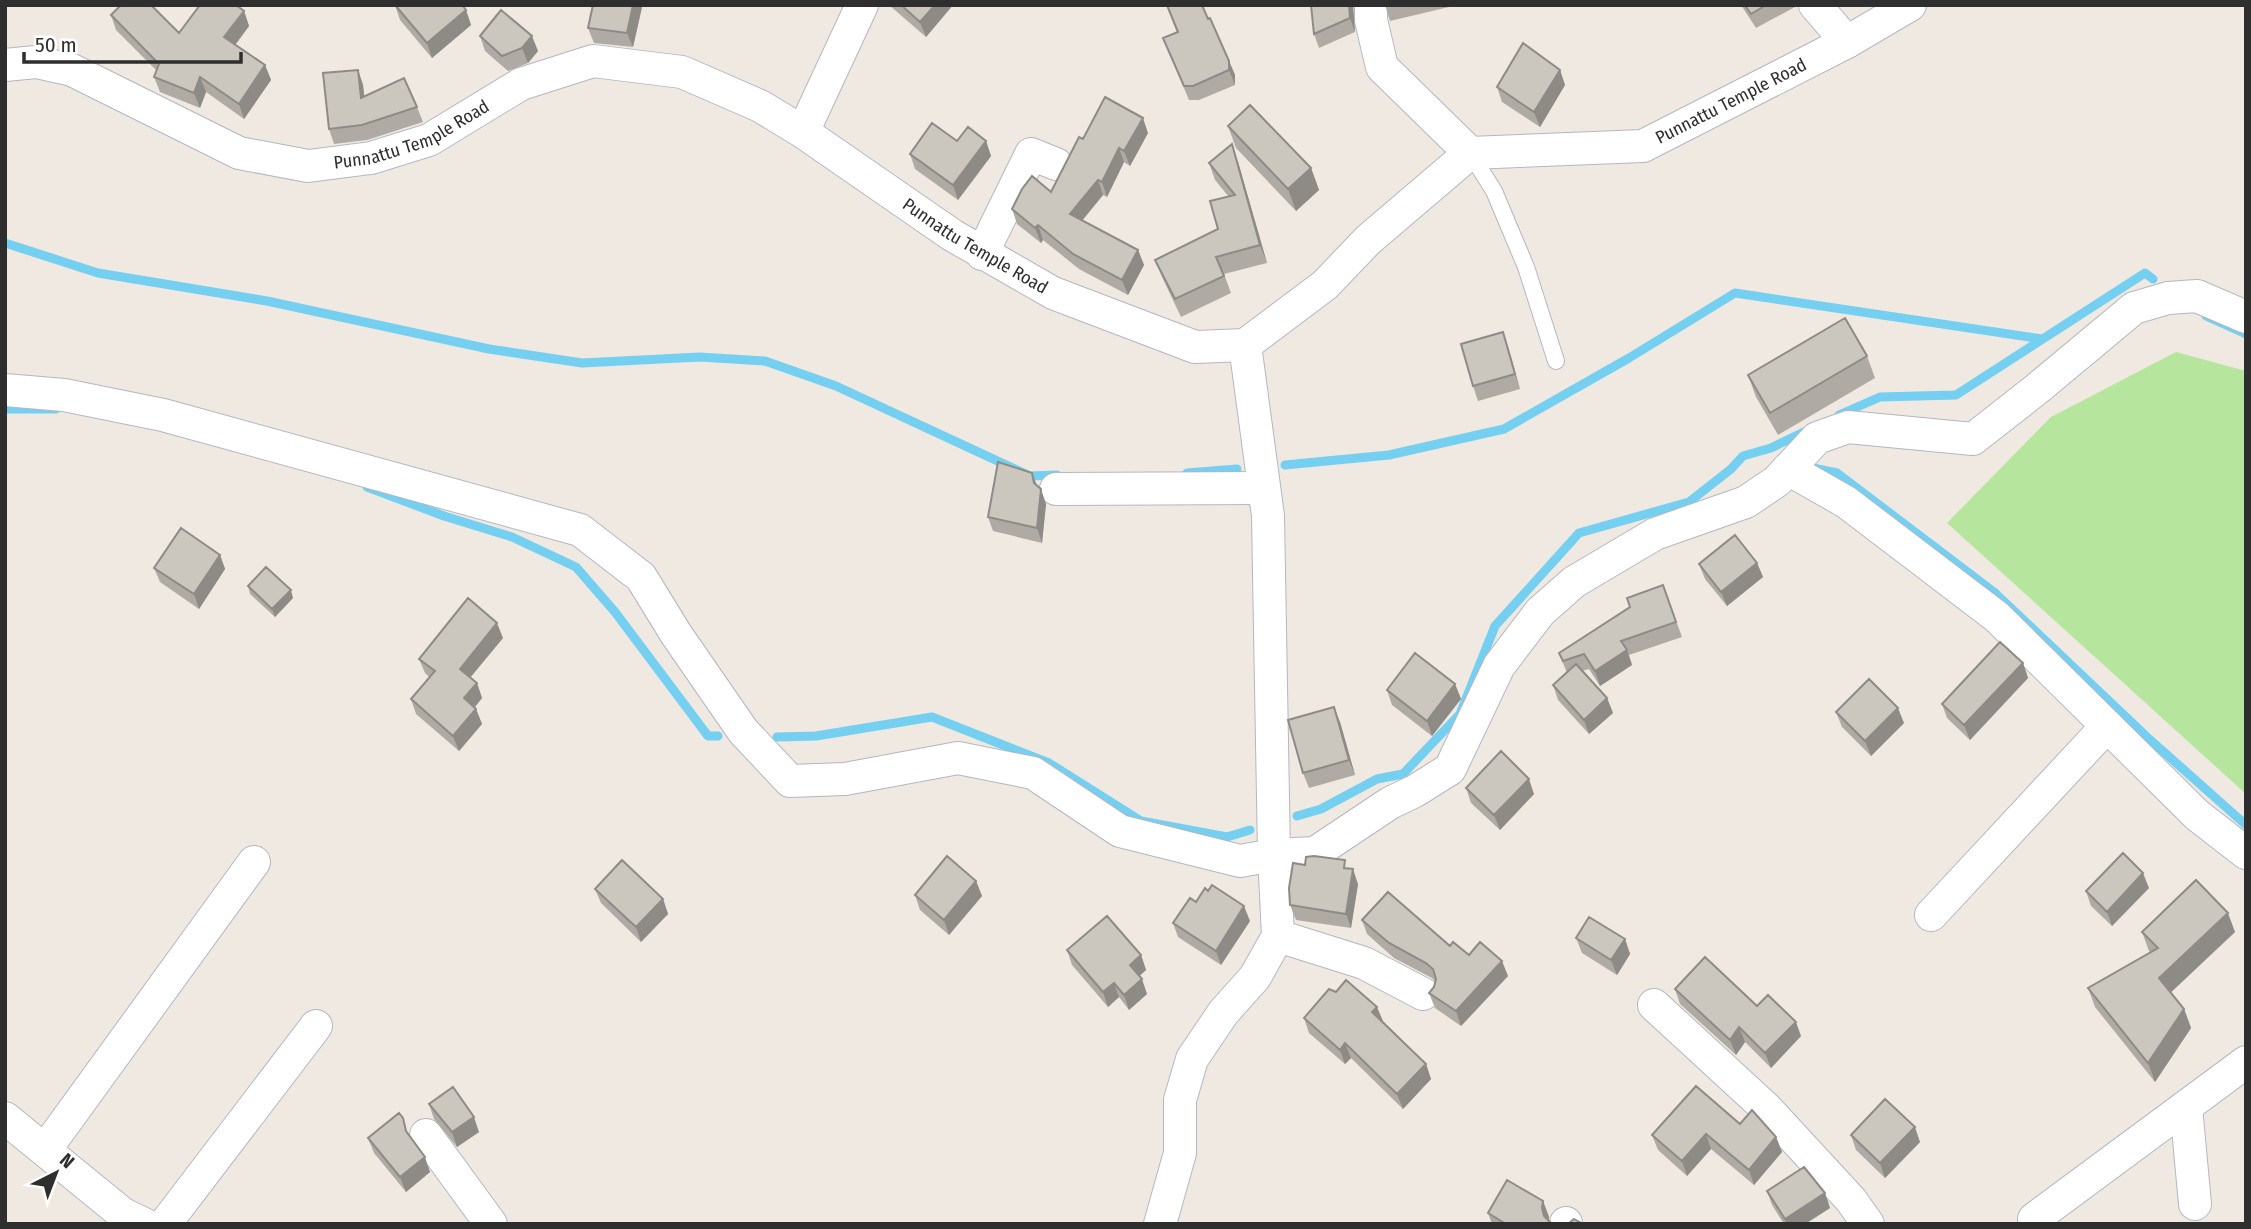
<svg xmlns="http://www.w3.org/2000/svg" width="2251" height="1229" viewBox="0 0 2251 1229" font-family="'Fira Sans Condensed',sans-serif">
<rect width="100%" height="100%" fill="#efe9e1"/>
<path fill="#b6e59e" d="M2176 352 2246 371V794L1947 523 2051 417Z"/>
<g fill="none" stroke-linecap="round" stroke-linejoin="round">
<path stroke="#75cff0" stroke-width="9" d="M5 243 98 273 267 301 489 349 582 363 700 357 765 361 836 386 1030 476 1057 475
M2206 316 2246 334
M5 409H56
M1839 415 1880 397 1956 395 2145 273 2153 279
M1285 465 1389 455 1504 429 1629 358 1735 293 2042 339
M1813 468 1837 473 1994 592 2147 737 2246 825
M1187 473 1237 469
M367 487 444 516 512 537 576 567 615 612 708 736H718
M777 737 816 736 932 717 1049 763 1141 821 1227 837 1250 830
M1297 816 1321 809 1377 779 1403 774 1460 714 1495 626 1579 533 1689 502 1731 469 1743 456 1771 448 1808 430"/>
<g stroke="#b4b7c1" stroke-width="18">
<path id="lane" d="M1470 153 1494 191 1526 267 1556 361"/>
</g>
<g stroke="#b4b7c1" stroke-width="34">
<g id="street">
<path d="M1371 5V20L1382 67 1470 153"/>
<path d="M1815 5 1847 42"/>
<path id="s1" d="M5 65 36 62 72 70 239 153 308 166 371 158 429 140 521 84 593 61 682 72 760 106 803 132 952 235 1053 293 1195 347 1245 345 1325 285 1368 240 1470 153 1643 146 1847 42 1910 5"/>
<path d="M803 132 862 5"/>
<path d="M982 254 1031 154 1056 164"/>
<path d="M5 390 64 395 163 415 580 530 641 577 676 634 743 731 790 781 845 779 958 758 1033 773 1120 831 1240 861 1274 855 1315 853 1390 803 1415 791 1450 769 1499 666 1540 612 1574 582 1655 534 1746 502 1777 481 1817 438 1848 427 1973 439 2038 388 2134 308 2168 298 2197 296 2246 317"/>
<path d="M1788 469 1846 502 1997 617 2197 815 2246 853"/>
<path d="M1056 489 1264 488"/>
<path d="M1931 915 2107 726"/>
<path d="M1278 936 1364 963 1423 994"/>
<path d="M1654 1005 1767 1109 1851 1200 1868 1224"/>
<path d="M2186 1107 2195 1204"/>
<path d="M5 1118 123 1214 144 1224"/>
<path d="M426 1135 491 1224"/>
<path d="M45 1150 254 862"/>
<path d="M2034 1219 2246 1062"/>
<path d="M165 1224 316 1026"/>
<path d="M1160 1224 1180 1153V1100L1192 1059 1223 1013 1255 977 1278 936 1274 855 1268 516 1245 345"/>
<path d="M1566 1224V1223"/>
</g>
</g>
<use href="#lane" stroke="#fff" stroke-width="16"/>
<use href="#street" stroke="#fff" stroke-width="32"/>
</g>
<path fill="#afaba4" d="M395 5 466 10 471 25 432 58 400 20Z
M593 5H641L642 7 633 47 594 43 588 28Z
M889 5H953L926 37Z
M1166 5H1202L1229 61 1235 75V85L1199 100H1189L1163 38 1177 32Z
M1353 5 1355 32 1319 48 1314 34Z
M1385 5H1448L1449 7 1390 21Z
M1741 5H1794L1795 7 1756 28Z
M244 11 249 26 235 45 265 65 271 80 244 119 206 92 200 108 160 92 154 77 157 71 116 30 111 15 179 33Z
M480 36 538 51 528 63 508 71 485 51Z
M358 70 363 85 364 96 417 107 423 122 367 140 334 144 329 129Z
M1560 70 1565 85 1540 127 1502 102 1497 87Z
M1228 126 1311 168 1319 190 1296 211 1236 148Z
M1148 133 1130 166 1124 162 1107 197 1103 195 1082 221 1138 250 1144 265 1128 295 1079 269 1043 240 1041 243 1017 224 1012 209 1051 192 1083 139Z
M986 141 991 156 958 200 915 169 910 154Z
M1238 162 1267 263 1224 274 1231 293 1181 317 1162 277 1155 260 1218 229 1229 197 1215 180 1209 163Z
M1508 347 1520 389 1478 401 1473 386Z
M1867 356 1875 378 1778 435 1756 397 1748 375Z
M1037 485 1046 504 1042 543 993 531 988 517Z
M220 555 225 569 199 609 160 582 154 568Z
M1757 563 1763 577 1727 606 1705 579 1699 564Z
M1663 585 1682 637 1629 655 1632 665 1600 686 1589 669 1582 671 1607 698 1613 713 1589 734 1558 700 1553 685 1567 673 1559 653Z
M248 586 293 598 275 617 250 594Z
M503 638 470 677 477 683 482 698 475 707 482 724 459 751 416 714 411 699 429 677 425 673 419 659Z
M2023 663 2028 678 1970 740 1947 718 1942 704Z
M1455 684 1461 699 1432 736 1392 705 1387 690Z
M1836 712 1904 723 1871 756 1842 727Z
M1340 722 1355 775 1309 788 1303 773Z
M1466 788 1534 794 1500 830 1471 803Z
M1305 865 1348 869 1358 884 1351 928 1296 920 1290 905Z
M976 881 982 896 949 935 920 910 915 895Z
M2149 888 2112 926 2091 906 2086 891Z
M595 889 663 899 668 914 641 942 601 903Z
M1196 902 1250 921 1221 965 1178 937 1173 923Z
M1362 920 1450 946 1508 976 1461 1026 1435 1008 1429 993 1434 987 1435 981 1432 978 1394 958 1367 934Z
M2142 932H2235L2171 992 2184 1009 2191 1028 2155 1082 2095 1007 2088 988 2151 953 2149 951Z
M1576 938 1625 939 1630 954 1617 975 1582 953Z
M1067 950 1141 955 1146 970 1139 976 1147 994 1129 1010 1119 997 1108 1007 1072 965Z
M1675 989 1757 1006 1801 1036 1771 1068 1745 1042 1736 1055 1680 1004Z
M1304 1018 1383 1021 1426 1064 1431 1079 1403 1109 1351 1058 1345 1064 1309 1033Z
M429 1104 479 1132 457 1147 434 1119Z
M1740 1124 1776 1137 1782 1152 1754 1185 1711 1149 1687 1176 1658 1150 1652 1135Z
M409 1135 430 1172 406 1192 374 1153 368 1138Z
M1851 1135 1920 1142 1885 1178 1856 1150Z
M1767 1191 1825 1193 1830 1208 1805 1224H1784L1772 1205Z
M1543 1201 1549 1217 1548 1221 1552 1224H1492L1488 1213Z"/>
<path fill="#8e8b86" d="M633 5H641L642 7 633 47 627 33Z
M935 5H953L926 37 920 22Z
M1349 5H1353L1355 32 1350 18Z
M466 10 471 25 432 58 427 43Z
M244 11 249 26 230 52 224 37Z
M532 36 538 51 528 63 522 48Z
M1229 61 1235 75V85L1229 70Z
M265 65 271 80 244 119 239 104Z
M358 70 363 85 366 113 361 98Z
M1560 70 1565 85 1540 127 1534 112Z
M200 77 206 92 200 108 194 93Z
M1143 118 1148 133 1130 166 1124 151Z
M986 141 991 156 958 200 953 185Z
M1232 144 1238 162 1267 263 1260 245Z
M1119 148 1124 162 1107 197 1102 182Z
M1311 168 1319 190 1296 211 1288 189Z
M1098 180 1103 195 1075 229 1070 214Z
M1038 225 1043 240 1041 243 1035 228Z
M1138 250 1144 265 1128 295 1122 280Z
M1503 332 1508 347 1520 389 1515 374Z
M1032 473 1038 488 1041 489 1046 504 1042 543 1037 528 1034 483Z
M220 555 225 569 199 609 194 594Z
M1757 563 1763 577 1727 606 1721 592Z
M291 590 293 598 275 617 272 609Z
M497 623 503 638 465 684 460 669Z
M1627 650 1632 665 1600 686 1595 671Z
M2023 663 2028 678 1970 740 1964 725Z
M477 683 482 698 470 713 464 698Z
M1455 684 1461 699 1432 736 1427 721Z
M1607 698 1613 713 1589 734 1584 720Z
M1334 707 1340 722 1355 775 1349 760Z
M1898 708 1904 723 1871 756 1865 741Z
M476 709 482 724 459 751 453 736Z
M1529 779 1534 794 1500 830 1494 815Z
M1353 869 1358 884 1351 928 1346 914Z
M2143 873 2149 888 2112 926 2107 912Z
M976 881 982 896 949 935 944 920Z
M663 899 668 914 641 942 636 927Z
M1244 906 1250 921 1221 965 1216 951Z
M2228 913 2235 932 2166 997 2159 978Z
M1625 939 1630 954 1617 975 1611 960Z
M1141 955 1146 970 1135 980 1130 965Z
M1502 961 1508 976 1461 1026 1456 1011Z
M1142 979 1147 994 1129 1010 1124 995Z
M1114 983 1119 997 1108 1007 1103 992Z
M1377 1007 1383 1021 1378 1027 1372 1012Z
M2184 1009 2191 1028 2155 1082 2148 1063Z
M1796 1022 1801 1036 1771 1068 1765 1053Z
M1739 1027 1745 1042 1736 1055 1730 1040Z
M1345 1043 1351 1058 1345 1064 1340 1050Z
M1426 1064 1431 1079 1403 1109 1397 1094Z
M474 1117 479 1132 457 1147 452 1132Z
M1915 1127 1920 1142 1885 1178 1880 1163Z
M1706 1134 1711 1149 1687 1176 1682 1161Z
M1776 1137 1782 1152 1754 1185 1749 1170Z
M425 1157 430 1172 406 1192 400 1177Z
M1825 1193 1830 1208 1805 1224H1787L1785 1219Z
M1543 1201 1549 1217 1548 1224 1544 1216 1542 1208Z"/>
<path fill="#cbc7bf" stroke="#8e8b86" stroke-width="2" d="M121 5H151L179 33 200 5H236L244 11 224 37 265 65 239 104 200 77 194 93 154 77 159 64 111 15Z
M395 5H462L466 10 427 43Z
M593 5H633L627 33 588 28Z
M901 5H935L920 22Z
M1167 5H1202L1208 19 1210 18 1229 61V70L1193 86H1184L1163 38 1178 32Z
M1311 5H1349L1350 18 1314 34Z
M1745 5H1766L1751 14Z
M501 10 532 36 522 48 502 56 480 36Z
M1523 43 1560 70 1534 112 1497 87Z
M358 70 361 98 404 78 417 107 362 125 329 129 323 73Z
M1105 97 1143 118 1124 151 1119 148 1102 182 1098 180 1070 214 1138 250 1122 280 1073 254 1038 225 1035 228 1012 209 1022 189 1032 176 1051 192 1079 137 1083 139Z
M1250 105 1311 168 1288 189 1228 126Z
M932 123 957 141 968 127 986 141 953 185 910 154Z
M1232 144 1260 245 1216 257 1224 276 1175 299 1155 260 1218 229 1210 201 1235 195 1209 163Z
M1845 318 1867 356 1770 413 1748 375Z
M1503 332 1515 374 1473 386 1461 344Z
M998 462 1032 473 1034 483 1041 489 1037 528 988 517Z
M181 528 220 555 194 594 154 568Z
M1735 535 1757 563 1721 592 1699 564Z
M266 567 291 590 272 609 248 586Z
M1663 585 1676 622 1621 641 1627 650 1595 671 1584 654 1563 661 1559 653 1630 607 1627 598Z
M468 598 497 623 460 669 477 683 464 698 476 709 453 736 411 699 435 671 419 659Z
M2000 642 2023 663 1964 725 1942 704Z
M1415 653 1455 684 1427 721 1387 690Z
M1576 664 1607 698 1584 720 1553 685Z
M1869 679 1898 708 1865 741 1836 712Z
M1334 707 1349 760 1303 773 1288 720Z
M1501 751 1529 779 1494 815 1466 788Z
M2123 853 2143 873 2107 912 2086 891Z
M947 856 976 881 944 920 915 895Z
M1314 856 1345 860 1344 868 1353 869 1346 914 1290 905 1289 888 1293 863 1305 865 1306 857Z
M622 860 663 899 636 927 595 889Z
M2196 880 2228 913 2159 978 2184 1009 2148 1063 2088 988 2158 948 2142 932Z
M1212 885 1244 906 1216 951 1173 923 1190 898 1196 902 1205 888 1208 891Z
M1388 892 1450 946 1453 942 1469 955 1480 942 1502 961 1456 1011 1429 993 1434 987 1436 979 1433 969 1426 963 1389 943 1362 920Z
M1107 916 1141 955 1130 965 1142 979 1124 995 1114 983 1103 992 1067 950Z
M1589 917 1625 939 1611 960 1576 938Z
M1705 957 1757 1006 1768 995 1796 1022 1765 1053 1739 1027 1730 1040 1675 989Z
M1346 980 1377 1007 1372 1012 1426 1064 1397 1094 1345 1043 1340 1050 1304 1018 1329 989 1336 992Z
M1696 1086 1740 1124 1752 1110 1776 1137 1749 1170 1706 1134 1682 1161 1652 1135Z
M453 1087 474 1117 452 1132 429 1104Z
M1885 1099 1915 1127 1880 1163 1851 1135Z
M399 1113 403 1118 406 1131 425 1157 400 1177 368 1138Z
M1804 1167 1825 1193 1785 1219 1767 1191Z
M1507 1180 1543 1201 1542 1208 1544 1216 1552 1224H1506L1488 1213Z
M1574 1219 1583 1224H1568Z"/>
<g text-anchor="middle" stroke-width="5" stroke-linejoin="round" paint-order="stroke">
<g font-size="18" fill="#2e2e2e" stroke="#fff">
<text dy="6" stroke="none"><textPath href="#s1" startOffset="1925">Punnattu Temple Road</textPath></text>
<text dy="6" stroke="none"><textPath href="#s1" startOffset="434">Punnattu Temple Road</textPath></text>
<text dy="6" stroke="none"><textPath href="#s1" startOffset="1064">Punnattu Temple Road</textPath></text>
</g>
</g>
<rect width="2251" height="1229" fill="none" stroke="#2e2e2e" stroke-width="14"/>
<g transform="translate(56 1173) rotate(42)" stroke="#ffffff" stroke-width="5" paint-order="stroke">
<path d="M0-5L12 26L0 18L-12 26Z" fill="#2e2e2e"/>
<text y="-10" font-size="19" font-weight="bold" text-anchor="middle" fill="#2e2e2e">N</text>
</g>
<path d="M24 52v10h217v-10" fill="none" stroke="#2e2e2e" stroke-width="3.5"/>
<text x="35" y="52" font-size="21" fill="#2e2e2e" stroke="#ffffff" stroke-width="5" paint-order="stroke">50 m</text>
</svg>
